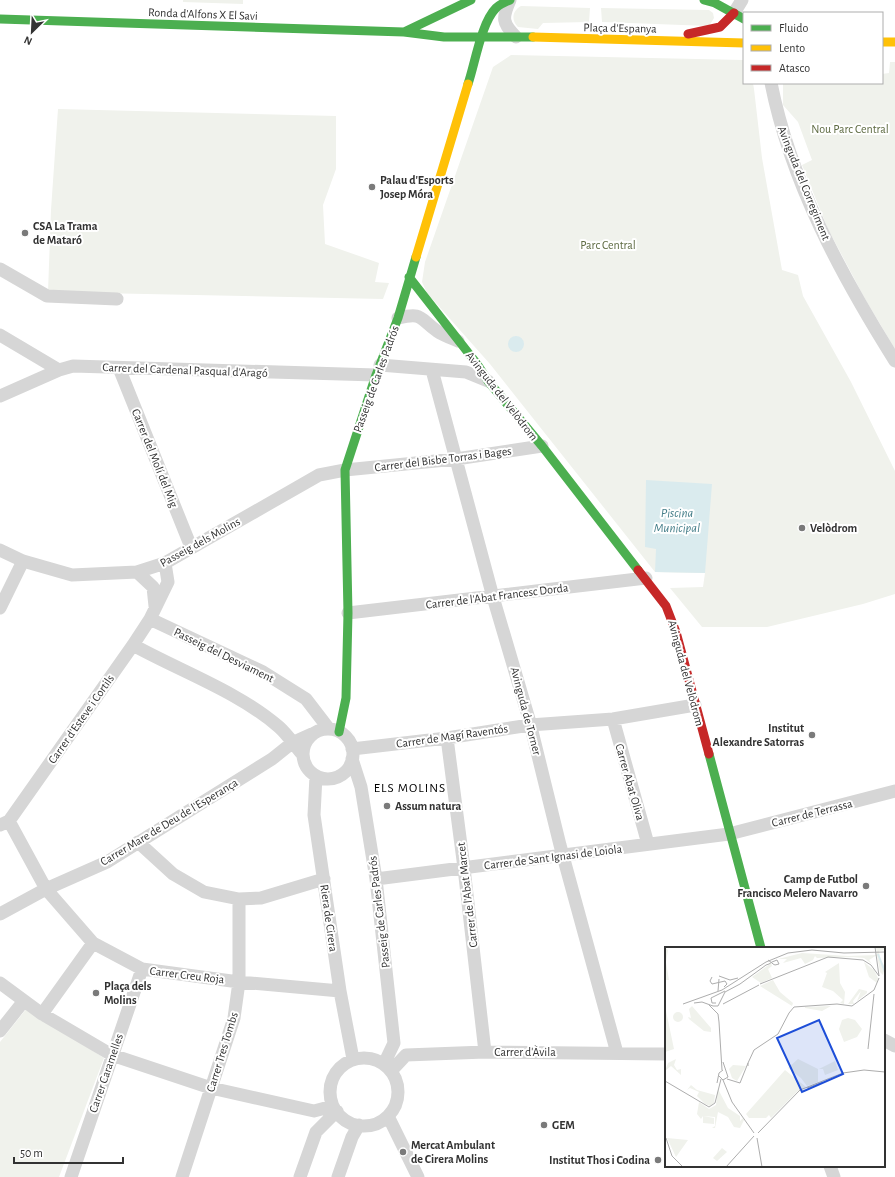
<svg xmlns="http://www.w3.org/2000/svg" width="895" height="1177" viewBox="0 0 895 1177" font-family="'Alegreya Sans',sans-serif">
<rect width="100%" height="100%" fill="#fff"/>
<path fill="#f0f2ec" d="M183 0H243V4L183 2Z
M521 6 590 8 589 22 543 23 538 29 518 27C511 20 512 11 521 6Z
M601 8 709 10 713 13 714 18 709 26 602 22Z
M511 55 744 60V83H753L754 89 762 158 782 270 798 275 803 296 851 382 895 471V594L863 604 767 627H702L670 588 703 587 705 573 655 572 490 364 427 293 422 282 425 262 493 67Z
M890 62H895V349L864 297 828 229 802 165 812 160 798 122 783 105V83H882V74L889 73Z
M58 109 336 116V169L323 205 325 244 379 263 375 282 389 283 383 299 48 292 51 210Z
M27 1008 104 1058 59 1177H0V1042Z"/>
<path fill="#daebee" d="M508 344a8 8 0 1 1 16 0a8 8 0 1 1-16 0Z
M646 480 712 484 705 573 655 572 656 549 645 547Z"/>
<g fill="none" stroke-linecap="round" stroke-linejoin="round">
<path stroke="#d6d6d6" stroke-width="13" d="M510 0C502 18 502 23 516 37
M734 13 742 0
M771 83C791 183 841 275 895 361
M0 269 47 296 117 299
M398 318C423 312 419 318 437 331 443 335 451 338 458 341
M0 335 59 370
M380 365 466 372 488 381
M119 368 191 547
M432 370 493 597 529 719 560 845 617 1053
M0 396 59 370 73 366 376 375
M0 550 23 561 72 575 137 572 165 563 319 475 345 470 456 459 542 446
M137 572 153 587 155 606
M0 608 23 561
M348 613 646 578
M150 619 263 672 306 699 329 729
M133 645C180 671 239 692 279 727 288 735 295 746 303 755
M613 719 648 844
M303 754a25 25 0 1 1 50 0a25 25 0 1 1-50 0Z
M447 738 464 868 485 1052
M352 749 447 738 530 725 613 719 695 705
M352 759 361 787 376 879 394 1043 384 1064
M316 776 314 815 340 991 353 1059
M9 821 46 889 93 943 142 969 239 982 340 991
M0 825 9 821 133 645 150 619 168 582 165 563
M138 842 173 874 204 892 239 899 261 898 324 879
M376 879 729 834 895 791
M0 914 46 889 107 862 272 759 292 743 312 734
M0 983 42 1014 112 1055 211 1088 314 1111 333 1106
M42 1014 93 943
M0 1031 23 1002
M884 1040 895 1046
M330 1092a34 34 0 1 1 68 0a34 34 0 1 1-68 0Z
M391 1071 406 1055 485 1052 666 1054
M388 1116 418 1177
M830 1166 834 1177
M71 1177 142 969
M182 1177 234 1018 239 982V899
M300 1177 316 1132 337 1111
M338 1177 352 1137 359 1125"/>
<path stroke="#4caf50" stroke-width="9" d="M704 0 715 3 744 19
M0 19 404 32 444 37H533
M404 32 471 0
M468 84C475 64 481 23 496 8 500 4 505 2 510 0
M409 277 477 364 488 381 542 446 638 570
M339 732 346 698 348 613 345 470 376 375 398 318 416 257
M709 754 761 948"/>
<path stroke="#ffc107" stroke-width="9" d="M533 37 744 43
M882 42H895
M416 257 468 84"/>
<path stroke="#c62828" stroke-width="9" d="M688 34 720 27 734 13
M638 570 666 606 676 632 709 754"/>
</g>
<g fill="#7a7a7a" stroke="#fff" stroke-width="1.5">
<circle cx="372" cy="187" r="4"/>
<circle cx="25" cy="233" r="4"/>
<circle cx="802" cy="528" r="4"/>
<circle cx="812" cy="735" r="4"/>
<circle cx="387" cy="806" r="4"/>
<circle cx="866" cy="886" r="4"/>
<circle cx="96" cy="993" r="4"/>
<circle cx="544" cy="1125" r="4"/>
<circle cx="403" cy="1152" r="4"/>
<circle cx="658" cy="1160" r="4"/>
</g>
<g text-anchor="middle" stroke-width="4" stroke-linejoin="round" paint-order="stroke">
<g font-size="12" fill="#323232" stroke="#fff">
<text transform="translate(203 14) rotate(2)" y="4">Ronda d'Alfons X El Savi</text>
<text transform="translate(620 28) rotate(1)" y="4">Plaça d'Espanya</text>
<text transform="translate(804 183) rotate(68)" y="4">Avinguda del Corregiment</text>
<text transform="translate(185 370) rotate(2)" y="4">Carrer del Cardenal Pasqual d'Aragó</text>
<text transform="translate(376 379) rotate(-70)" y="4">Passeig de Carles Padrós</text>
<text transform="translate(502 396) rotate(52)" y="4">Avinguda del Velòdrom</text>
<text transform="translate(155 458) rotate(68)" y="4">Carrer del Molí del Mig</text>
<text transform="translate(443 459) rotate(-7)" y="4">Carrer del Bisbe Torras i Bages</text>
<text transform="translate(200 542) rotate(-29)" y="4">Passeig dels Molins</text>
<text transform="translate(497 596) rotate(-7)" y="4">Carrer de l'Abat Francesc Dorda</text>
<text transform="translate(224 655) rotate(26)" y="4">Passeig del Desviament</text>
<text transform="translate(686 673) rotate(75)" y="4">Avinguda del Velòdrom</text>
<text transform="translate(526 711) rotate(75)" y="4">Avinguda de Torner</text>
<text transform="translate(81 719) rotate(-55)" y="4">Carrer d'Esteve i Cortils</text>
<text transform="translate(452 736) rotate(-8)" y="4">Carrer de Magí Raventós</text>
<text transform="translate(630 782) rotate(74)" y="4">Carrer Abat Oliva</text>
<text transform="translate(812 813) rotate(-14)" y="4">Carrer de Terrassa</text>
<text transform="translate(169 822) rotate(-31)" y="4">Carrer Mare de Deu de l'Esperança</text>
<text transform="translate(553 857) rotate(-7)" y="4">Carrer de Sant Ignasi de Loiola</text>
<text transform="translate(467 895) rotate(-97)" y="4">Carrer de l'Abat Marcet</text>
<text transform="translate(379 912) rotate(-97)" y="4">Passeig de Carles Padrós</text>
<text transform="translate(329 918) rotate(82)" y="4">Riera de Cirera</text>
<text transform="translate(187 975) rotate(7)" y="4">Carrer Creu Roja</text>
<text transform="translate(222 1052) rotate(-73)" y="4">Carrer Tres Tombs</text>
<text x="525" y="1056">Carrer d'Àvila</text>
<text transform="translate(106 1073) rotate(-71)" y="4">Carrer Caramelles</text>
</g>
<g font-size="12" fill="#5e6b42" stroke="#fff">
<text x="850" y="133">Nou Parc Central</text>
<text x="608" y="249">Parc Central</text>
</g>
<g font-size="12" font-weight="bold" fill="#323232" stroke="#fff" text-anchor="start">
<text x="380" y="184">Palau d'Esports<tspan x="380" dy="14">Josep Móra</tspan></text>
<text x="33" y="230">CSA La Trama<tspan x="33" dy="14">de Mataró</tspan></text>
<text x="810" y="532">Velòdrom</text>
<text x="804" y="732" text-anchor="end">Institut<tspan x="804" dy="14">Alexandre Satorras</tspan></text>
<text x="395" y="810">Assum natura</text>
<text x="858" y="883" text-anchor="end">Camp de Futbol<tspan x="858" dy="14">Francisco Melero Navarro</tspan></text>
<text x="104" y="990">Plaça dels<tspan x="104" dy="14">Molins</tspan></text>
<text x="552" y="1129">GEM</text>
<text x="411" y="1149">Mercat Ambulant<tspan x="411" dy="14">de Cirera Molins</tspan></text>
<text x="650" y="1164" text-anchor="end">Institut Thos i Codina</text>
</g>
<g font-size="13" font-style="italic" fill="#437d88" stroke="#fff">
<text x="677" y="517">Piscina<tspan x="677" dy="15">Municipal</tspan></text>
</g>
<g font-size="13" letter-spacing="1" fill="#000" stroke="#fff">
<text x="410" y="792">ELS MOLINS</text>
</g>
</g>
<g transform="translate(665 947)">
<rect width="220" height="220" fill="#fff"/>
<path d="M0 0 3 3 1 15 4 33H0ZM211 0H220V3L214 4 215 12 220 20 218 28 215 25 212 8 204 13 207 17 199 11 188 10 152 11 150 9 148 13 140 17 136 11 118 16 122 12H113L137 6 183 9 212 8ZM199 15 209 23 213 31 212 36 204 30ZM106 16 107 19 103 22 107 31 96 36 87 30ZM174 16 175 36 180 45 179 57 175 56 178 53 168 44 157 40 162 26 160 25ZM108 33 115 45 128 56 127 59 95 39ZM194 42 202 44V46L192 54 196 44 188 54 189 57H183ZM0 59 9 102 0 105ZM27 59 46 81V85L39 84 24 72 23 70 26 71 24 62ZM166 59 157 64 140 61V60ZM8 70a5 5 0 1 1 10 0a5 5 0 1 1-10 0ZM183 71 190 73 197 82 192 90 179 95 174 82 177 73ZM11 112 9 118 12 123 16 122V128L6 119 0 124 3 116ZM133 112 153 122V135L142 139 136 131 123 121ZM170 114 173 123 160 128 158 122H154ZM68 118 81 119 72 134 67 131 64 122ZM120 123 141 140 133 144 106 171 104 168 101 171H84L81 167ZM26 138 32 143 50 148 49 156 45 159 40 157 32 149 34 145 25 141 22 143ZM53 142 63 161 75 169V174L78 171 79 173 75 181 69 180 63 170 53 165 50 181H47L50 179V170L38 169 49 171V177L38 176V169L36 172 32 167 34 155 44 162 51 158ZM2 191 23 193 11 210ZM57 201 62 205 52 214 48 211Z" fill="#f0f2ec"/>
<path fill="none" stroke="#daebee" stroke-width="2" d="M213 7 220 25"/>
<path fill="none" stroke="#adadad" stroke-width="1" d="M210 0 214 29M54 29 65 33 73 31M47 30 45 34 47 37 60 34 62 37 59 40M95 37 163 10 198 13 206 18 214 29M209 43 214 31M53 44 54 32M29 56 37 55 48 59H53L60 45 75 37 97 21 101 18 104 17 107 15 112 13 114 17 110 18 108 17 107 16 103 13M51 56H47L46 51 60 44M18 57 57 43 101 15 123 6 147 3 179 6 220 5M58 57 94 38M44 58 53 67 54 75M54 75 57 123M203 102 209 47M83 116 89 103 113 87 124 66 129 60 172 57 187 59 209 43M53 128 58 133 63 130 58 115M62 132 75 136 83 116V119M58 133 67 155 89 186M0 134 44 160 50 156 56 132M52 136 54 126 58 123M142 141 158 135M93 186 135 143 178 126 199 123 220 125M1 191 7 209 18 220M92 191 97 220M61 220 89 189"/>
<path fill="#1d4ed8" fill-opacity="0.15" stroke="#1d4ed8" stroke-width="2" d="M154 73 178 127 137 145 112 91Z"/>
<rect width="220" height="220" fill="none" stroke="#323232" stroke-width="2"/>
</g>
<rect x="743" y="12" width="140" height="72" fill="#ffffff" stroke="#adadad"/>
<rect x="751" y="25" width="20" height="6" fill="#4caf50" stroke="#adadad"/>
<text x="779" y="32" font-size="12" fill="#323232">Fluido</text>
<rect x="751" y="45" width="20" height="6" fill="#ffc107" stroke="#adadad"/>
<text x="779" y="52" font-size="12" fill="#323232">Lento</text>
<rect x="751" y="65" width="20" height="6" fill="#c62828" stroke="#adadad"/>
<text x="779" y="72" font-size="12" fill="#323232">Atasco</text>
<g transform="translate(32 32) rotate(204)" stroke="#ffffff" stroke-width="3" paint-order="stroke">
<path d="M0-3L7 15L0 10L-7 15Z" fill="#323232"/>
<text y="-6" font-size="11" font-weight="bold" text-anchor="middle" fill="#323232">N</text>
</g>
<path d="M14 1157v6h109v-6" fill="none" stroke="#323232" stroke-width="2"/>
<text x="20" y="1157" font-size="12" fill="#323232" stroke="#ffffff" stroke-width="3" paint-order="stroke">50 m</text>
</svg>
